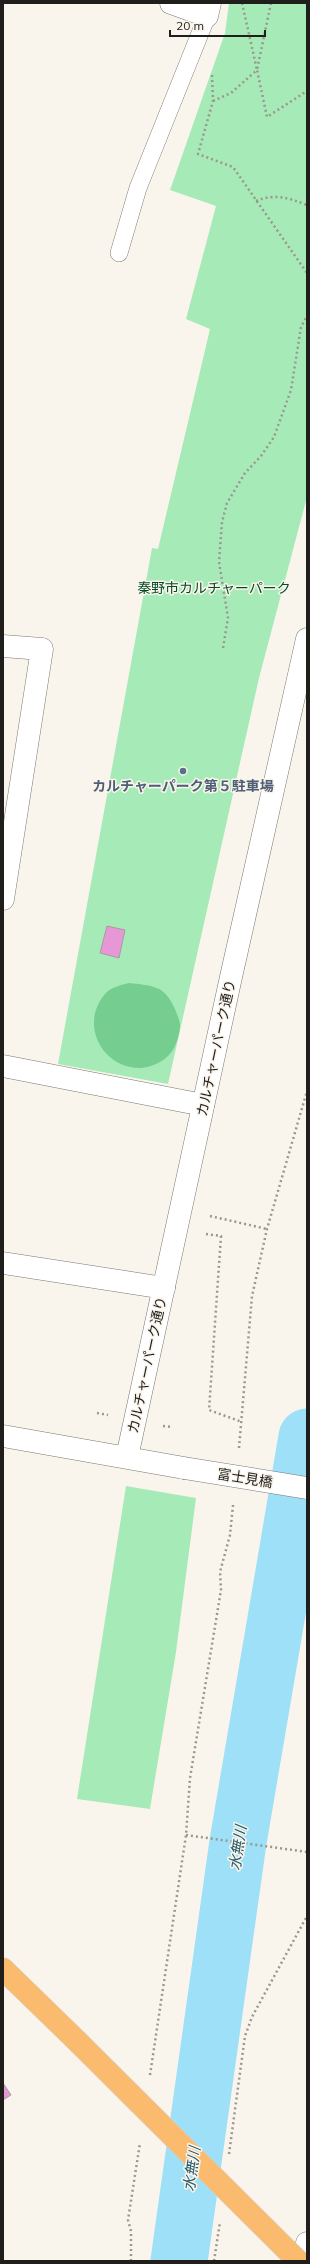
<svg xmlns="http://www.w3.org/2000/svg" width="310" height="2264" viewBox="0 0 310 2264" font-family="Mulish,'Noto Sans JP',sans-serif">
<rect width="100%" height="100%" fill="#faf5ec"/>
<path fill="#a6ebb7" d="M229 3H307V497L259 678 168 1084 58 1064 152 548 158 549 210 329 186 319 216 206 170 190 225 33Z
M126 1486 196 1498 176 1652 150 1809 77 1799Z"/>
<path fill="#75ce8f" d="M129 983C139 984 151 985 159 989 169 993 179 1015 180 1025 180 1035 175 1050 168 1056 161 1063 151 1067 141 1068 102 1069 79 1024 105 994 111 987 121 985 129 983Z"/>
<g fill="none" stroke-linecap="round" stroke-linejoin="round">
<path stroke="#9de0f8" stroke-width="57" d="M179 2261 238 1842 307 1437"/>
</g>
<path fill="#e897d6" stroke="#a59da3" d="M107 926 125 930 119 958 100 953Z
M3 2083 11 2095 3 2100Z"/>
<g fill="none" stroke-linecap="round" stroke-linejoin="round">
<g stroke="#7c7770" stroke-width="18">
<path id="lane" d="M119 253 138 188 207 16"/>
</g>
<g stroke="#7c7770" stroke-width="23">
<path id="street" d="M171 3 207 16 210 3
M3 646 42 649 3 899
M3 1066 203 1105
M3 1263 164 1288"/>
</g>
<g stroke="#7c7770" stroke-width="23">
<path id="secondary" d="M3 1436 184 1468
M127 1457 231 977 307 639
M304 2261 307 2243"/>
</g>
<g stroke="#d2d2d1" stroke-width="23">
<path id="highway" d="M3 1969 77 2041"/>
</g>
<path stroke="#9a9690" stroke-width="2.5" stroke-dasharray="2 3" stroke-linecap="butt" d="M242 3 257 70 271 3
M212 75 213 101 198 154 233 167 307 273
M213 101 231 93 257 70 267 117 307 91
M256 201C275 193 289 198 307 205
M223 648 228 618 219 562 222 522 227 503 245 473 261 456 274 437 291 390 301 327 307 316
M210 1216 267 1229
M206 1234 221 1236 209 1410 242 1422
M97 1413 108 1415
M163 1426 172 1427
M239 1448 252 1296 267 1229 307 1091
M186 1835 307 1852
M150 2075 186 1835 190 1778 221 1590 220 1572 230 1535 233 1505
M229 2154 245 2036 252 2017 307 1916
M131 2261V2231L128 2220 140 2143
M214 2261 220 2222"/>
<use href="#lane" stroke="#fff" stroke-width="17"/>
<use href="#street" stroke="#fff" stroke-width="22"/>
<use href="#secondary" stroke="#fff" stroke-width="22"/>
<use href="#highway" stroke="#fbbb6e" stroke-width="22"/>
<g stroke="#7c7770" stroke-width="23" stroke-linecap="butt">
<path id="secondary-bridge" d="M184 1468 307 1488"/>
</g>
<g stroke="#d2d2d1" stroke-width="23" stroke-linecap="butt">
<path id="highway-bridge" d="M77 2041 298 2261"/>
</g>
<use href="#secondary-bridge" stroke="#fff" stroke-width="22"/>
<use href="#highway-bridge" stroke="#fbbb6e" stroke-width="22"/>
</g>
<circle fill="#5c6f8a" stroke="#faf5ec" stroke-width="1.5" cx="183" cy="771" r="4"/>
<g text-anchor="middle" stroke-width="3" stroke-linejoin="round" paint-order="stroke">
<g font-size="14" fill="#044b23" stroke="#faf5ec">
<text x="214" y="593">秦野市カルチャーパーク</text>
</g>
<g font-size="14" font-weight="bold" fill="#4e5e75" stroke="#faf5ec">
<text x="183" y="791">カルチャーパーク第５駐車場</text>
</g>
<g font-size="14" fill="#201e1b" stroke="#faf5ec">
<text transform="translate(216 1048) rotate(-78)" y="5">カルチャーパーク通り</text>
<text transform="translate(147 1365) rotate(-78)" y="5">カルチャーパーク通り</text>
<text transform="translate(245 1478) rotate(9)" y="5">富士見橋</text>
</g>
<g font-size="15" font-style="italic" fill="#255a6b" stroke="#faf5ec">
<text transform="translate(238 1848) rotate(-81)" y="5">水無川</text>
<text transform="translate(192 2169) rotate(-82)" y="5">水無川</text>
</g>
</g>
<rect width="310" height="2264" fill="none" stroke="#201e1b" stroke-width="8"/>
<path d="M170 30v6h95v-6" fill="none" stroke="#201e1b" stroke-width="2"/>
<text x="176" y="30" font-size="12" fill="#201e1b" stroke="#faf5ec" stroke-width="3" paint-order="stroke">20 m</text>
</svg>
